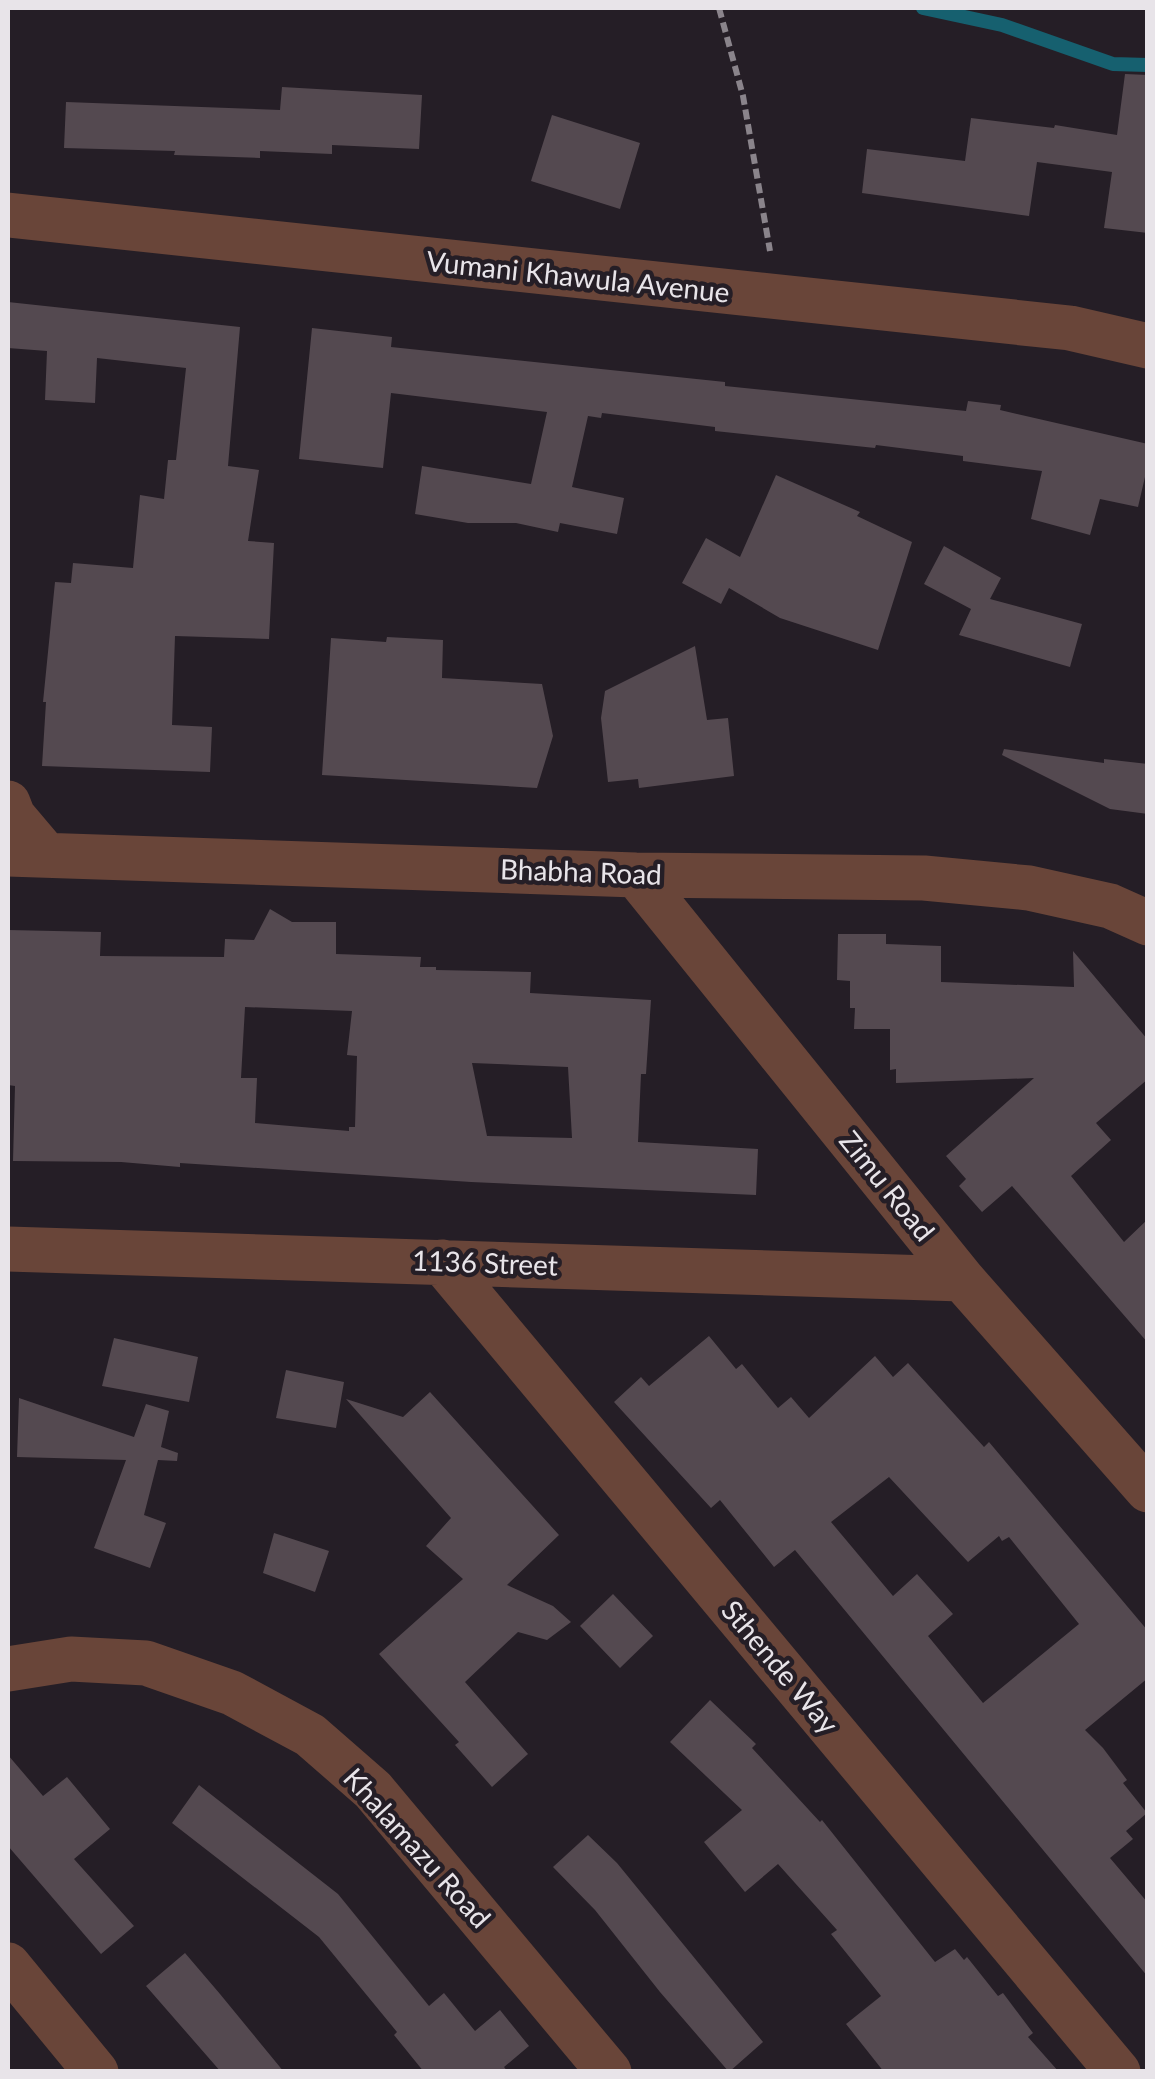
<svg xmlns="http://www.w3.org/2000/svg" width="1155" height="2079" viewBox="0 0 1155 2079" font-family="Lato,sans-serif">
<rect width="100%" height="100%" fill="#251e26"/>
<g fill="none" stroke-linecap="round" stroke-linejoin="round">
<path stroke="#16606f" stroke-width="14" d="M923 8 1002 25 1113 64 1148 65"/>
</g>
<path fill="#544950" fill-rule="evenodd" d="M1125 74 1148 75V233L1104 228 1112 172 1037 162 1029 216 862 193 867 149 965 161 971 118 1054 128 1055 125 1117 135Z
M282 87 422 95 419 149 332 145V154L260 151V158L174 155 175 151 64 148 66 102 280 110Z
M552 115 640 143 620 209 531 181Z
M8 302 240 327 228 466 259 470 248 541 274 543 269 639 175 636 172 725 212 727 210 772 42 766 46 702H43L55 582 71 583 73 563 133 568 140 495 164 499 168 460H176L186 368 97 358 95 403 45 400 47 351 8 348Z
M312 328 392 337 391 347 725 382V386L966 411 968 401 1001 405 1000 410 1148 444V464L1138 507 1100 499 1090 535 1031 519 1042 471 963 461V456L876 445 875 448 715 431V427L602 413 601 418 588 416 572 487 624 498 617 534 560 523 558 532 516 523H468L415 514 422 466 531 484 547 412 391 393 383 468 299 459Z
M776 475 860 512 857 516 912 542 878 650 780 618 729 588 721 604 682 583 706 538 740 557Z
M944 546 1001 578 990 599 1082 624 1070 667 959 635 971 609 924 584Z
M387 637 443 640 442 678 542 684 553 736 537 788 322 775 331 638 386 642Z
M695 646 707 720 728 718 734 776 639 788 638 779 608 782 601 718 605 691Z
M1004 749 1104 763V759L1148 764V814L1110 809 1002 755Z
M270 909 292 922H336V954L421 957 420 967H436V970L531 972 530 993 651 1000 646 1074H641L638 1142 758 1149 756 1195 471 1182 180 1163V1167L121 1162 13 1161 15 1086 8 1085V930L101 932 100 956 224 957 225 939 254 940ZM245 1007 352 1011 347 1055 357 1056 355 1127H349V1131L255 1123 257 1078H241ZM472 1063 568 1067 572 1138 487 1136Z
M838 934H886V944L941 946V982L1074 987 1073 951 1148 1040V1079L1096 1123 1111 1140 1071 1176 1124 1242 1148 1219V1343L1012 1186 982 1212 959 1186 966 1179 946 1156 1034 1078 896 1083V1069L890 1070V1029H854L855 1008H850V981L837 980Z
M709 1336 736 1369 742 1364 778 1408 791 1397 809 1418 875 1356 893 1377 908 1363 984 1447 989 1442 1148 1631V1678L1085 1730 1103 1748 1127 1780 1123 1783 1147 1813 1126 1831 1133 1839 1110 1858 1148 1903V1977L795 1550 774 1567 720 1500 711 1508 614 1402 641 1377 649 1386ZM889 1477 968 1562 999 1536 1002 1541 1009 1537 1079 1624 983 1703 928 1636 953 1614 917 1574 893 1596 831 1522Z
M114 1338 198 1357 189 1402 102 1386Z
M286 1370 344 1382 336 1428 276 1418Z
M430 1392 559 1535 507 1585 553 1606 571 1622 547 1640 518 1632 465 1682 528 1754 492 1787 455 1745 459 1742 379 1654 463 1579 426 1546 451 1518 346 1399 403 1417Z
M19 1398 134 1437 146 1404 169 1411 161 1447 178 1453 177 1461 158 1460 144 1515 166 1523 150 1568 94 1548 126 1460 17 1457Z
M274 1533 329 1551 315 1592 263 1573Z
M613 1594 653 1636 620 1668 580 1626Z
M710 1700 756 1744 752 1748 820 1822 822 1820 935 1962 955 1949 964 1960 967 1957 998 1996 1003 1993 1033 2033 1028 2037 1059 2072H884L846 2024 881 1996 831 1934 837 1930 778 1864 745 1892 704 1842 742 1810 670 1742Z
M8 1755 43 1796 67 1777 110 1829 74 1859 134 1926 101 1954 8 1846Z
M199 1785 338 1894 429 2006 444 1993 475 2031 500 2010 529 2046 504 2067 508 2072H424L394 2035 397 2032 319 1937 172 1823Z
M588 1835 617 1863 763 2042 729 2072 660 1992 595 1910 553 1867Z
M185 1953 220 1994 284 2072H221L146 1986Z"/>
<g fill="none" stroke-linecap="round" stroke-linejoin="round">
<path stroke="#8a848b" stroke-width="6" stroke-dasharray="10 5" stroke-linecap="butt" d="M719 8 743 96 770 251"/>
<path stroke="#694539" stroke-width="45" d="M8 215 1070 328 1148 346
M8 803 13 816 46 855
M8 854 636 875 924 878 1029 888 1110 906 1148 923
M636 875 962 1279 1148 1490
M8 1249 962 1279
M442 1262 1118 2072
M8 1669 71 1659 146 1663 232 1693 310 1735 373 1790 609 2072
M8 1965 96 2072"/>
</g>
<g text-anchor="middle" stroke-width="9" stroke-linejoin="round" paint-order="stroke">
<g font-size="28" fill="#e8e4e9" stroke="#251e26">
<text transform="translate(578 277) rotate(6)" y="10">Vumani Khawula Avenue</text>
<text transform="translate(581 872) rotate(2)" y="10">Bhabha Road</text>
<text transform="translate(887 1186) rotate(51)" y="10">Zimu Road</text>
<text transform="translate(485 1263) rotate(2)" y="10">1136 Street</text>
<text transform="translate(780 1667) rotate(50)" y="10">Sthende Way</text>
<text transform="translate(417 1848) rotate(48)" y="10">Khalamazu Road</text>
</g>
</g>
<rect width="1155" height="2079" fill="none" stroke="#e8e4e9" stroke-width="20"/>
</svg>
